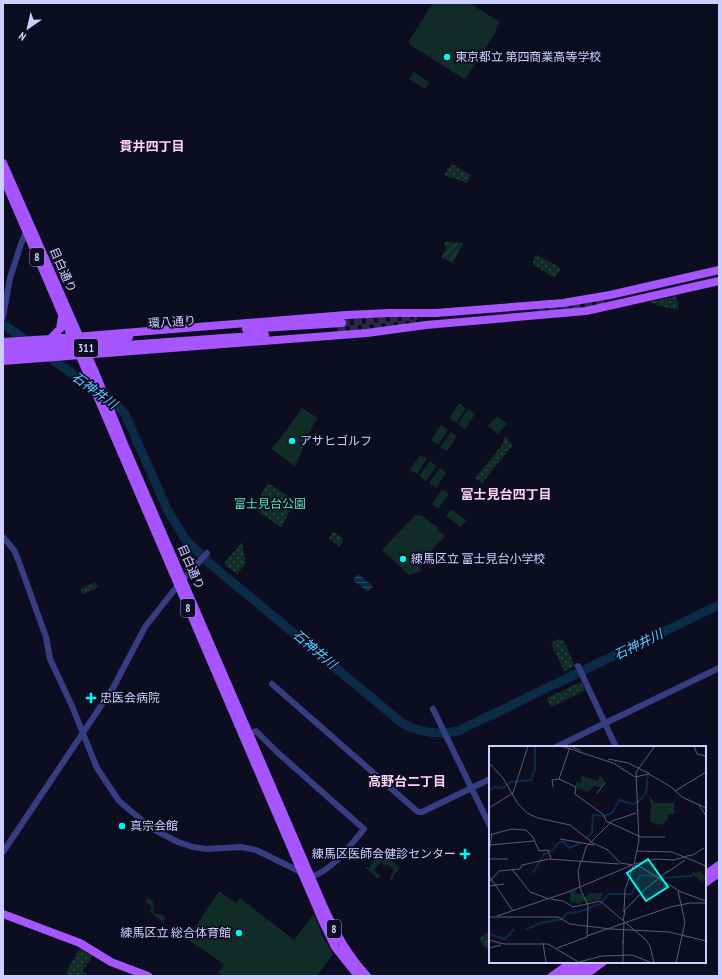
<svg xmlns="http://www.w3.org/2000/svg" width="722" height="979" viewBox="0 0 722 979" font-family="'PT Sans Narrow','Noto Sans JP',sans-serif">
<defs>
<pattern id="forest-crowns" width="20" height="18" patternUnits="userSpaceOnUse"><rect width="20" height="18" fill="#0f2c27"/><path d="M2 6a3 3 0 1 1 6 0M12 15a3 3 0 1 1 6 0" fill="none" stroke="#314a47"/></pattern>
<pattern id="park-dots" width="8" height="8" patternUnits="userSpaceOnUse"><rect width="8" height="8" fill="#0f2c27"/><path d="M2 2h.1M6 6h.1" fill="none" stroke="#314a47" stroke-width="1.8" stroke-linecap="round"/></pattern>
<pattern id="garden-furrows" width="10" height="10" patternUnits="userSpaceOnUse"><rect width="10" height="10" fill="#0f2c27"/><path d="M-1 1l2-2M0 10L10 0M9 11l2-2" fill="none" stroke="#314a47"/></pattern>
<pattern id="water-rules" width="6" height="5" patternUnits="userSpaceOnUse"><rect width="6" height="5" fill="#0b2b48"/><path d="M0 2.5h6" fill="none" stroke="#2d4963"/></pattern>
</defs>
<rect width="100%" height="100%" fill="#0d0d22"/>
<path fill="#0f2c27" d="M433 3H469L500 22 495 31 496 32 466 78 464 79 410 45 409 41Z
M414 72 429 82 425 89 409 79Z
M459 403 466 408 456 423 449 418Z
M302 408 318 418 313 425 295 466 271 449 285 432Z
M468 409 475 414 465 429 458 424Z
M497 416 507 424 498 434 488 426Z
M441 425 448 430 438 445 431 440Z
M451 432 457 436 447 451 440 447Z
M420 455 427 459 417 474 410 470Z
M430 461 437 466 426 481 419 476Z
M440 468 446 473 436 488 429 483Z
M442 489 449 494 438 509 432 504Z
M451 509 466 520 461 527 446 516Z
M415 515H420L439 528 437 530 445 536 419 564 421 571 409 575 382 550Z
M219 891 236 903 240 898 294 940 314 914 323 937 333 954 317 976H224L218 973 224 964 187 939Z
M148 898 154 902 153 907 154 913 163 915 165 918 164 923 150 912 152 907 145 901Z"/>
<path fill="url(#forest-crowns)" d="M379 849 400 868 393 876 392 880 390 878 394 870 388 864 386 866 381 862 374 870 380 876 378 878 365 867 369 868 371 865 374 861 375 857Z"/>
<path fill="url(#park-dots)" d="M452 164 471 175 467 183 444 175Z
M535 255H537L561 268 555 278 534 265 533 262Z
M676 296 679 309 668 308 649 302Z
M505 436 513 445 482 483 475 478 503 444Z
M268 483 288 496 283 504 291 509 281 527 253 508Z
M333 532 343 538 340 547 329 538Z
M242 542 246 563 237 574 224 564Z
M95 582 98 587 84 594 82 593 80 589Z
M559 639 563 640 575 666 564 671 551 643Z
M581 682 585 690 551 707 547 698Z
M490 931V949C485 949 483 945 480 941V938Z
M80 948 93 956 82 971 88 976H67V971Z"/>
<path fill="url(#garden-furrows)" d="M444 242 463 243 453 263 441 257 446 249Z"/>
<path fill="url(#water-rules)" d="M358 574 373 586 368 592 353 580Z"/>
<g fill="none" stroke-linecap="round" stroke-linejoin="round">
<path stroke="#0b2b48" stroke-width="9" d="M3 324 31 344
M46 355 116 405 125 414 168 511 185 539 208 562 402 723C420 733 437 735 458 731L719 605"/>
<path stroke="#2a2a43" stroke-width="8" stroke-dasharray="8 4" stroke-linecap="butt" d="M537 312 607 303
M342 323 417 316
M338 330 416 323"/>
<path stroke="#363e83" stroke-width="6" d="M3 317 10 278 21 244 27 230
M3 537 14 550 19 562 46 637 50 659 72 706 97 768 119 801 151 828 178 842 193 847 206 849 241 847 256 850 311 877C334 869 349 847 364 829L277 752 256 731 247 735
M578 666 616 747
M272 684 418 812H422L490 779
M433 709 490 826
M556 747 719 668
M3 852 113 688 145 627 175 589 207 553"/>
<path stroke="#a755ff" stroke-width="8" d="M3 163 95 372 124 444 326 912C338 937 348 955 367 976
M3 177 323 922 335 947 358 976
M246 329 342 323
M50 339 60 329 62 317
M3 342 50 339 346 315 389 313H436L563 303 610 295 719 270
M168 342 265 335
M3 361 367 333 426 325 586 311 719 281
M705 875 719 865
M705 883 719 873
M3 914 80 943 111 962 148 976
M552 976 572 962
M562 976 582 962
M572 976 592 962
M584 976 603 962"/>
<path stroke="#a755ff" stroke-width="8" d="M3 348 129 337
M3 354 168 342"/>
</g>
<g fill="#00f9ee" stroke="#0d0d22" stroke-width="1.5">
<circle cx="447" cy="57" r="4"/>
<circle cx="292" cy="441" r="4"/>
<circle cx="403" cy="559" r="4"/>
<path d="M89 692h4v4h4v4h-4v4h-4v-4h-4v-4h4z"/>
<circle cx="122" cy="826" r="4"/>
<path d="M463 848h4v4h4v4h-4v4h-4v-4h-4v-4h4z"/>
<circle cx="239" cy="933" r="4"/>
</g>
<g text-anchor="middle" stroke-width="3.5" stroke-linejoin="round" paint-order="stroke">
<g fill="#0d0d22" stroke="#9495bd" stroke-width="1">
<rect x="30" y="248" width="14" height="18" rx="3"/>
<rect x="74" y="339" width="24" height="18" rx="3"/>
<rect x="181" y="599" width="14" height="18" rx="3"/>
<rect x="327" y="920" width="14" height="18" rx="3"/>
</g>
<g font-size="11" font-weight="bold" fill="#cecfff">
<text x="37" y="261">8</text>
<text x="86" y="352">311</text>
<text x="188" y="612">8</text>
<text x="334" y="933">8</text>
</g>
<g font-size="12" fill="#cecfff" stroke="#0d0d22" text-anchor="start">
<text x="455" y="61">東京都立 第四商業高等学校</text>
<text x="300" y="445">アサヒゴルフ</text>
<text x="411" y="563">練馬区立 富士見台小学校</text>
<text x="100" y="702">忠医会病院</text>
<text x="130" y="830">真宗会館</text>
<text x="456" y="858" text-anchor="end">練馬区医師会健診センター</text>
<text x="231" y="937" text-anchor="end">練馬区立 総合体育館</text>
</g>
<g font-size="12" fill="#cecfff" stroke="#0d0d22">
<text transform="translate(63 270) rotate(66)" y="4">目白通り</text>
<text transform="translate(172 322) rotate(-4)" y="4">環八通り</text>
<text transform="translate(191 567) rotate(66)" y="4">目白通り</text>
</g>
<g font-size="12" fill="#56e3ab" stroke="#0d0d22">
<text x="270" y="508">富士見台公園</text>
</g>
<g font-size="13" font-weight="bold" fill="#ffd0f5" stroke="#0d0d22">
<text x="152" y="151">貫井四丁目</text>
<text x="506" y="499">富士見台四丁目</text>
<text x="407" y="786">高野台二丁目</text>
</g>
<g font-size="13" font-style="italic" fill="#5ccbff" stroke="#0d0d22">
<text transform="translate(95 390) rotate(36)" y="5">石神井川</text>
<text transform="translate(638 644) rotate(-26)" y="5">石神井川</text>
<text transform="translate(315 649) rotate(40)" y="5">石神井川</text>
</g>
</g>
<g transform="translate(489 746)">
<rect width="217" height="217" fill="#0d0d22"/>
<path d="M111 29 116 36 112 41 105 40 99 46 87 41V36L91 37 93 30 109 35ZM159 50H160L163 53 164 57H183L188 53 185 57V68H179V73L173 79 161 76 162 58ZM206 125V128L210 125 216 129 217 133 213 135 216 138 205 130H200ZM86 144 88 148 92 147 95 152 102 147H114L112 153 104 155 102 150 103 154 98 157 96 154 90 158 82 156 80 152 82 151 80 146Z" fill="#0f2c27"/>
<path fill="none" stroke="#0b2b48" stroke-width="2" d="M0 45 6 41 14 42 22 36 42 34 46 22V0M97 92 103 87 104 69 116 70 123 67 130 54 144 58 149 56 157 47 159 27M44 127 55 108 64 104 69 97 74 95 80 102 92 97M170 132 203 130M37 183 52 177 73 173 78 167 90 166 111 158 120 148H143L151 129 164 130M0 188 16 193 25 183"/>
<path fill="none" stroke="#5a5b7a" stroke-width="1" d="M72 0 124 17 146 31 160 28 182 41 193 51 217 62M81 0 92 5M205 0 208 8 217 10M119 13 139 17 161 28M0 17 14 32 29 58 38 67 49 72 81 79 104 97 119 104M70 33 87 41 86 48 115 69 117 75 152 91H176M70 33 81 1M64 41 63 34 70 33M186 45 217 26M108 47 116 37M210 59 217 70M0 62 24 47 39 0M0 89 23 83 37 84 44 91 50 105 59 104 62 113M71 93 105 99M1 99 45 95M118 103 131 117 150 120 192 146 217 155M148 105 183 106 217 120M0 107 3 88M202 110 215 102M0 113H19M93 115 97 101 123 75 147 67M145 118 150 95 147 26 166 0M146 118 167 113 185 114 202 109M23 123 41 146 60 153M177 127 196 114M0 130 24 165M0 136 10 125 31 123 33 119 60 113 130 118M0 140 15 138M62 153 74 155 84 161 111 155 157 194 161 200 165 217M135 166 136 144 144 120M8 170 79 146 143 119M0 171H69L81 178 121 183 180 186 217 195M134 175 136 164 155 144 179 125M98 190 181 161 201 157H217M0 194 15 198H59L91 217M54 197 57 217M134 197 135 176M0 202 12 199M68 202 98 191 99 160 91 142 89 125 92 115M90 216 113 210 143 209 163 217M134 216V195M187 217 196 176 189 145"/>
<path fill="#00f9ee" fill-opacity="0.15" stroke="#00f9ee" stroke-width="2" d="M159 113 179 141 157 155 138 127Z"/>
<rect width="217" height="217" fill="none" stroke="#cecfff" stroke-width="2"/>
</g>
<rect width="722" height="979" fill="none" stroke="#cecfff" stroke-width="8"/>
<g transform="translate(28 28) rotate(214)" stroke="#0d0d22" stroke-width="3" paint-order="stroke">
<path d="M0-3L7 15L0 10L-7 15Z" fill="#cecfff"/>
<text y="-6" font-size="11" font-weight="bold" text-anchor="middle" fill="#cecfff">N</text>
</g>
</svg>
